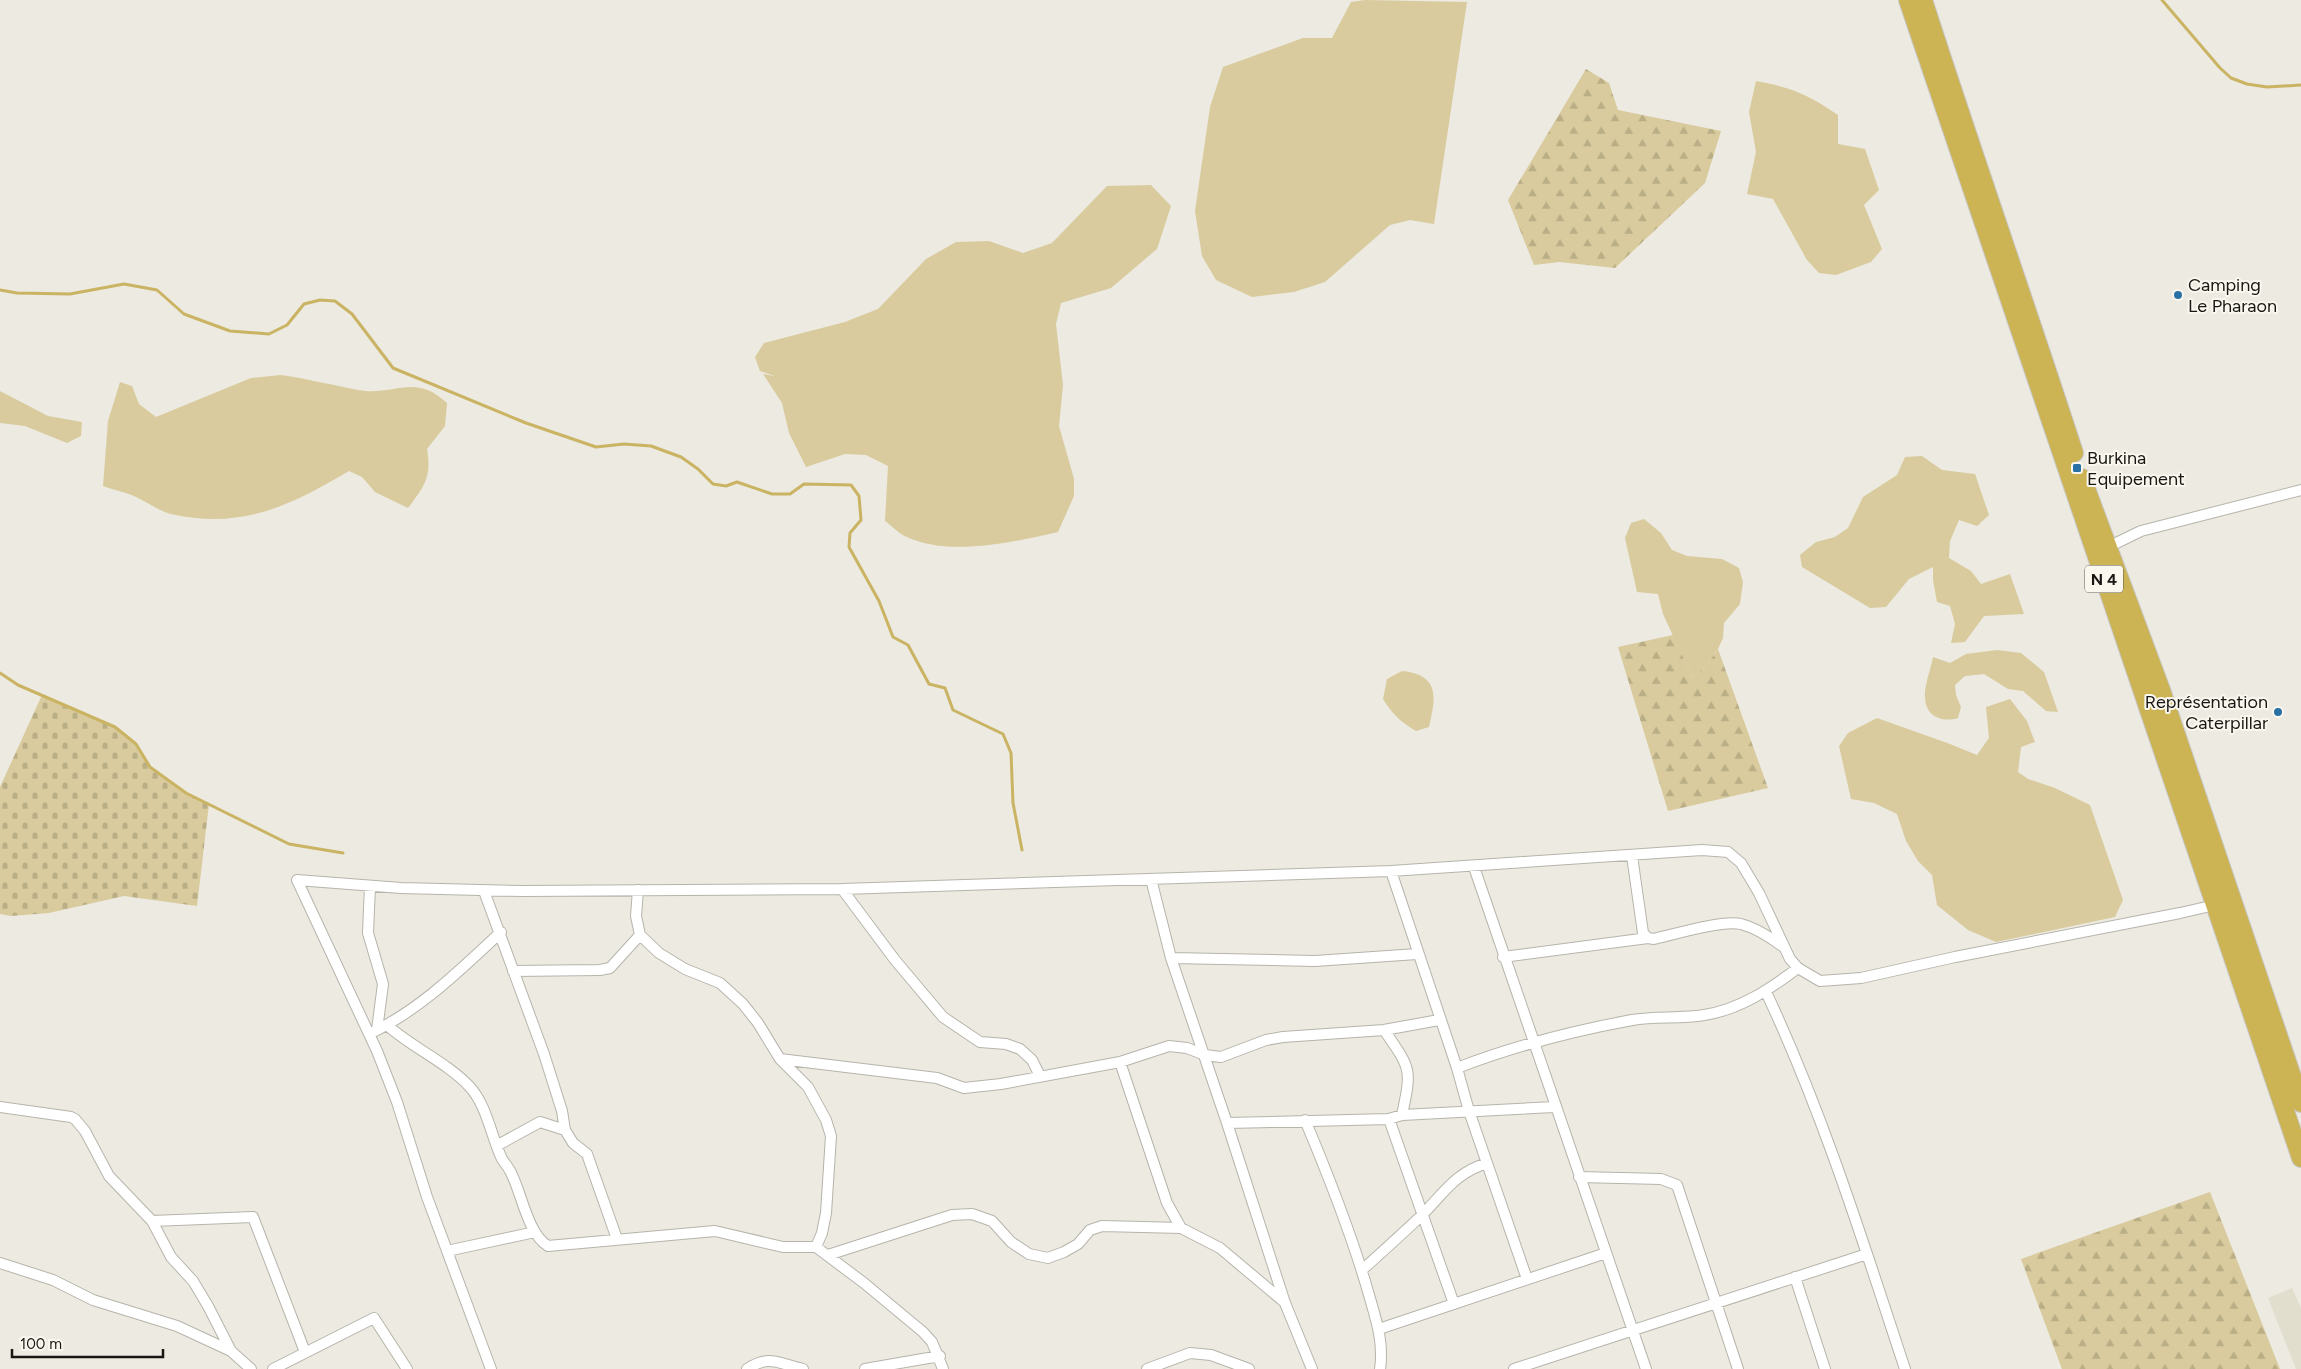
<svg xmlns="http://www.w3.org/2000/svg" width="2301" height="1369" viewBox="0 0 2301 1369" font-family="Figtree,sans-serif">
<defs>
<pattern id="forest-firs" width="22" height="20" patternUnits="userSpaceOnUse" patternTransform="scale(1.25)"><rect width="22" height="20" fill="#d9cb9d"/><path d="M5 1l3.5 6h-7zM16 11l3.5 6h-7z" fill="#baae86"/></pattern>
<pattern id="cemetery-stones" width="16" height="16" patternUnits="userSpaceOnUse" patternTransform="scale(1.25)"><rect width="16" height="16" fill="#d9cb9d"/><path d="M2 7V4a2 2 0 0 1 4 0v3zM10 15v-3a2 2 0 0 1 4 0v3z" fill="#baae86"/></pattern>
</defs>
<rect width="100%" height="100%" fill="#eceae1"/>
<path fill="#e2dece" d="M2292 1288 2301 1308V1369H2296L2268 1298Z"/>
<path fill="#d9cb9d" d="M1365 0 1467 2 1434 224 1410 220 1390 225 1325 282 1294 292 1252 297 1216 280 1202 256 1195 211 1210 107 1223 67 1303 38H1332L1351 2Z
M1756 81C1791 87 1809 95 1838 115V144L1865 149 1879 190 1864 205 1882 249 1871 262 1836 275 1819 273 1807 260 1773 199 1747 194 1756 152 1749 112Z
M1151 185 1171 206 1157 249 1111 288 1061 303 1056 324 1063 385 1059 426 1074 479V496L1058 532C1014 542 949 557 907 537 899 534 892 526 885 521L888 466 866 455 845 454 806 467 789 433 782 403 763 374 775 376 760 371 755 357 764 343 845 322 878 309 926 259 956 242 989 241 1023 253 1052 243 1107 186Z
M281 375C308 379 332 385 358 390 393 397 414 372 447 403L445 426 427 449C432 478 424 486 408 508L375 492 362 477 349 471C290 506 241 530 171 514 159 511 147 502 136 497 126 492 114 490 103 486L108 421 120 382 132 386 139 404 156 417 251 378Z
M0 391 48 416 82 422 81 436 67 443 25 426 0 423Z
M1922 456 1942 470 1975 474 1989 515 1977 526 1959 520 1950 541 1949 558 1971 571 1981 584 2010 574 2024 614 1984 616 1965 642 1951 643 1955 624 1950 606 1937 602 1933 580V567L1909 579 1886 607 1870 608 1802 567 1800 555 1816 542 1835 537 1848 528 1863 497 1897 475 1905 457Z
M1644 519 1661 533 1672 550 1687 556 1722 559 1739 568 1743 582 1740 604 1724 623 1723 638 1718 649 1705 667 1692 677 1663 614 1658 594 1637 592 1625 538 1631 523Z
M1997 650 2021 653 2044 672 2058 712 2046 711 2023 691 2008 689 1984 674 1965 676 1955 685 1956 695 1961 707 1958 718C1941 723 1925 716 1925 696 1924 687 1931 668 1933 657L1950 663 1966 654Z
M1402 671C1440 675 1436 697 1429 727L1416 731C1401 722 1392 714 1383 699L1387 679Z
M2010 699 2027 721 2035 742 2021 747 2018 772 2028 779 2055 788 2090 805 2123 900 2115 917 1996 942 1968 930 1937 905 1932 875 1918 861 1906 841 1897 814 1874 803 1851 799 1839 746 1848 733 1877 718 1950 744 1977 755 1989 738 1986 707Z"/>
<path fill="url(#forest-firs)" d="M1586 69 1609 83 1618 110 1721 131 1705 183 1615 268 1559 262 1534 265 1508 200Z
M1673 635 1692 677 1705 667 1718 649 1768 788 1668 811 1618 647Z
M2210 1192 2280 1369H2062L2021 1259Z"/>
<path fill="url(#cemetery-stones)" d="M42 695 115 727 136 744 151 767 186 793 209 804 197 906 124 896 49 913 11 916 0 914V787Z"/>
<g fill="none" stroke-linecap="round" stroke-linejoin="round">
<path stroke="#cab362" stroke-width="3" d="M2162 0 2220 68 2231 78 2247 84 2267 87 2301 85
M0 290 17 293 70 294 124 284 157 290 184 314 230 331 269 334 287 325 304 304 320 300 335 301 352 314 393 368 526 423 596 447 624 444 651 446 681 457 698 469 713 484 726 486 737 482 772 494H790L804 484 851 485 859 496 861 520 850 533 849 547 879 601 893 637 908 645 929 684 945 688 953 710 1003 734 1011 753 1013 803 1022 850
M0 673 18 685 115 727 136 744 150 767 186 793 289 844 343 853"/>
<g stroke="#b6b4ab" stroke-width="12">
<path id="minor" d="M2104 549 2141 531 2301 490
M1632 856 1643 933 1648 938 1654 939C1675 934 1722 920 1741 924 1756 928 1770 937 1782 946
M1474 867 1646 1369
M1391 871 1457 1068 1469 1111 1527 1279
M1151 879 1171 958 1227 1123 1285 1303 1312 1369
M370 886 368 933 383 984 377 1030
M842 889 895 960 943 1017 980 1042 1006 1044 1020 1049 1032 1060 1040 1076
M638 890 636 916 640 935 659 953 685 969 720 983 743 1004 758 1023 780 1059 808 1087 826 1120 831 1136 826 1213 822 1233 816 1247
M484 891 544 1054 562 1111 565 1130 573 1143 587 1154 617 1239
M1503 957 1648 938
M1171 958 1315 961 1417 954
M513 971 600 970 610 968 640 935
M1766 992C1823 1113 1863 1242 1905 1369
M388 1026C413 1048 446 1062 469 1086 487 1105 491 1136 502 1159 505 1164 510 1169 512 1175 522 1195 528 1234 548 1246L715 1231 783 1247H816L864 1283 923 1332 932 1342 943 1369
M1384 1030C1411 1069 1412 1068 1402 1115
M369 1034C420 1010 460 970 501 932
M780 1059 937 1078 964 1088 1001 1084 1120 1062 1169 1046 1187 1048 1205 1055 1221 1057 1266 1040 1283 1037 1384 1030 1439 1020
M1120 1062 1167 1203 1181 1228
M1457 1068C1514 1046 1572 1031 1632 1020 1656 1016 1680 1019 1704 1015 1739 1010 1770 989 1798 968
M0 1107 71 1117 75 1119 85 1131 109 1176 152 1221 171 1257 193 1281 208 1306 231 1351 251 1369
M1389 1119 1454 1304
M1305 1120C1329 1177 1352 1235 1369 1295 1376 1319 1384 1343 1380 1369
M1227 1123 1389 1119 1402 1115 1554 1107
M498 1145 540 1122 565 1130
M1579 1177 1661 1179 1677 1185 1738 1369
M152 1221 253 1217 305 1352
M447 1251 535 1232
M828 1255 952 1215 972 1214 992 1221 1011 1242 1029 1254 1048 1258 1064 1252 1078 1244 1090 1230 1102 1226 1181 1228 1220 1248 1283 1301
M0 1263 53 1280 93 1300 177 1326 231 1351
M1362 1270C1382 1252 1402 1234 1422 1215 1444 1193 1455 1173 1487 1163
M1795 1277 1825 1369
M1379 1329 1606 1253
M273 1369 374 1318 407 1369
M491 1369 427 1197 397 1102 377 1051 297 880 401 888 523 891 842 889 1391 871 1702 850 1728 852 1741 863 1759 893 1790 959 1798 968 1820 981 1861 978 1955 957 2180 913 2215 905
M747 1369C770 1354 779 1364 803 1369
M865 1369 940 1356
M1147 1369 1190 1353 1211 1355 1249 1369
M1514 1369 1867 1254"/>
</g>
<g stroke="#c8c7c7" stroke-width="20">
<path id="trunk" d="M1908 0 2301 1158
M1923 0C1972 152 2025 302 2074 453
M2082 478 2161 690 2301 1103"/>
</g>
<use href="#minor" stroke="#fff" stroke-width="10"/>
<use href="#trunk" stroke="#ccb454" stroke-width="18"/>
</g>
<g fill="#2971a5" stroke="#faf7ee" stroke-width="2">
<circle cx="2178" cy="295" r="5"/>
<rect x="2072" y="463" width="10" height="10" rx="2.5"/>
<circle cx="2278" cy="712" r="5"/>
</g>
<g text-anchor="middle" stroke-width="4" stroke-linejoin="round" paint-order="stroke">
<rect fill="#faf7ee" stroke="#5c5a55" stroke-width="1" x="2085" y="565.5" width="38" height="27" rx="4"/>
<g font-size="16" font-weight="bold" fill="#181714">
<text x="2104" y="585">N 4</text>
</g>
<g font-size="18" fill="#181714" stroke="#faf7ee" text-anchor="start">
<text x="2188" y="291">Camping<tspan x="2188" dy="21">Le Pharaon</tspan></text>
<text x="2087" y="464">Burkina<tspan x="2087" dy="21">Equipement</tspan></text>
<text x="2268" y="708" text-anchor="end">Représentation<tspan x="2268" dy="21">Caterpillar</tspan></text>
</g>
</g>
<path d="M12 1349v8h151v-8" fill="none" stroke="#181714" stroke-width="2.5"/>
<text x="20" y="1349" font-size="15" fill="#181714" stroke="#faf7ee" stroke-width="4" paint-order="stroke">100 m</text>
</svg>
